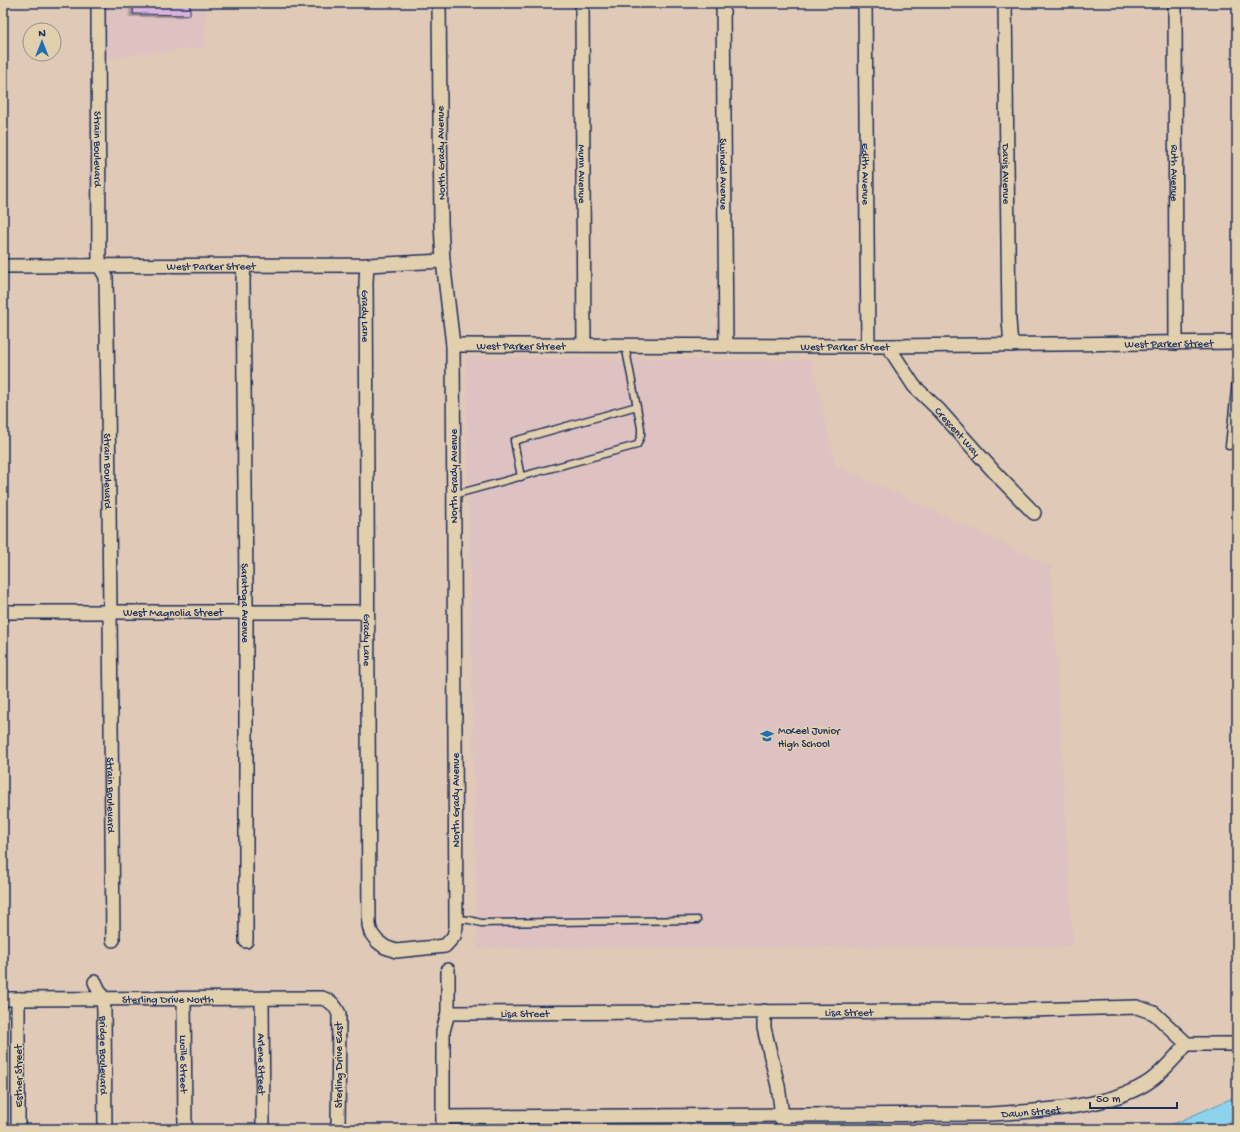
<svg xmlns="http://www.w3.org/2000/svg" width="1240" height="1132" viewBox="0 0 1240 1132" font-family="'Gochi Hand',sans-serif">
<defs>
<filter id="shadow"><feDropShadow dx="-3.5" dy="3.5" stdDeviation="1" flood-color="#0004"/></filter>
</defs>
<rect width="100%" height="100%" fill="#e0c9b6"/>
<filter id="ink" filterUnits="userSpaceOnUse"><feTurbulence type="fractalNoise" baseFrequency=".025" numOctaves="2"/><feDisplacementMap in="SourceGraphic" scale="8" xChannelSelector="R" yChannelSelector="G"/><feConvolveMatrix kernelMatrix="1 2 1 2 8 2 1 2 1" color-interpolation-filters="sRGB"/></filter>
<g filter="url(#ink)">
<path fill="#dec2c1" d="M104 3H206L205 47 104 58Z
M466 357 811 360 835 465 1051 566 1073 946 477 948Z"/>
<path fill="#8cd3ee" stroke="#5f91b4" d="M1237 1096V1121L1224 1123 1218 1129H1162Z"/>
<path fill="#dab3dc" stroke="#1b2f5e" filter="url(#shadow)" d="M134 3H190V15L133 14Z"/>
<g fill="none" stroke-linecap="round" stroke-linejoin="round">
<g stroke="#1b2f5e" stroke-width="9">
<path id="lane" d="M1229 446 1237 371
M521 477 514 441 637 406
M453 495 637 445 641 436V428L625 345
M456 919 470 920 481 923 697 920"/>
</g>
<g stroke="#1b2f5e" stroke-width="16">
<g id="street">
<path id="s1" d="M98 3 99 265 106 277 108 396 113 940"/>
<path id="s2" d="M582 3 584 345"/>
<path id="s3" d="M723 3 726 345"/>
<path id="s4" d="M865 3 868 345"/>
<path id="s5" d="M1005 3 1009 320 1011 345"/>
<path id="s6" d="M1175 3 1176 343"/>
<path id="s7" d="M244 265 243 280 246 589V941"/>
<path id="s8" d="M367 265 366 282C368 496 368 710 369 925L371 933 377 941 385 947 396 951 445 946 454 936 456 927 453 345 443 261 441 223 439 3"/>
<path id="s9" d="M3 266 367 265 443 261"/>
<path id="s10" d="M453 345 888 346 1237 342"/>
<path id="s11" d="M888 346 914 386 939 410 997 475 1034 513"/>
<path id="s12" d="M3 612H367"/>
<path id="s13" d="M95 982 103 999 104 1011 105 1129"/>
<path id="s14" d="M3 999 322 998C331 1001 335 1005 339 1014L338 1129"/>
<path d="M18 999V1129"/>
<path id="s15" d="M184 999 185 1129"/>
<path id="s16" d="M262 999 263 1129"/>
<path d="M764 1011V1028L778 1086 784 1129"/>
<path id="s17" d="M448 1013 989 1011 1137 1007 1154 1013 1187 1044H1237"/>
<path id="s18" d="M443 1117 990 1114C1036 1111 1112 1108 1150 1081 1164 1071 1175 1057 1187 1044"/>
<path d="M443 1129V1031L448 1013V970"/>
</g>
</g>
<use href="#lane" stroke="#e2cfad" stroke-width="6"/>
<use href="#street" stroke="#e2cfad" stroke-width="13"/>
</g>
</g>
<defs>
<g id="school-bare" transform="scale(1.08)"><path d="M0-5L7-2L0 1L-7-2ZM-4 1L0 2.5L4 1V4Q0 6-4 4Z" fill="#1f6fb2" stroke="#e2cfad" stroke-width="2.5" paint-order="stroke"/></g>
</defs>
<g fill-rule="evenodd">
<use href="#school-bare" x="767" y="736"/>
</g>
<g text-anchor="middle" stroke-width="3" stroke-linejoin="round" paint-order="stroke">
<g font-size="11" fill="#1b2f5e" stroke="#e2cfad">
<text dy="4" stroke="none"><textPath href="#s1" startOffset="146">Strain Boulevard</textPath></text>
<text transform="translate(440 153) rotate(-91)" y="4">North Grady Avenue</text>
<text dy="4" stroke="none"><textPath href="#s6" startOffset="170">Ruth Avenue</textPath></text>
<text dy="4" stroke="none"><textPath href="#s2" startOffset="171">Munn Avenue</textPath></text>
<text dy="4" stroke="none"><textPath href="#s3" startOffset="171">Swindel Avenue</textPath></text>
<text dy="4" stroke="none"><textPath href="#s4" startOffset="171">Edith Avenue</textPath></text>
<text dy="4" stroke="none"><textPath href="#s5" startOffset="171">Davis Avenue</textPath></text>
<text dy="4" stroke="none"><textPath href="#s9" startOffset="208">West Parker Street</textPath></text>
<text dy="4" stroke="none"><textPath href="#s8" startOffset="51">Grady Lane</textPath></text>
<text dy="4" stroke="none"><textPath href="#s10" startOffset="716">West Parker Street</textPath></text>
<text dy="4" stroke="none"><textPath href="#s10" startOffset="68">West Parker Street</textPath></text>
<text dy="4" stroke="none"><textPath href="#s10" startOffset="392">West Parker Street</textPath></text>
<text dy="4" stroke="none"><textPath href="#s11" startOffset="111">Crescent Way</textPath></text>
<text dy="4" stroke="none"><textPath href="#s1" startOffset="470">Strain Boulevard</textPath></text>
<text transform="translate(453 476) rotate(-90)" y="4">North Grady Avenue</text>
<text dy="4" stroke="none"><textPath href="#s7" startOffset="338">Saratoga Avenue</textPath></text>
<text dy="4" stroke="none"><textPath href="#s12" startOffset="170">West Magnolia Street</textPath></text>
<text dy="4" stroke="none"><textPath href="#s8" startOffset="375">Grady Lane</textPath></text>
<text dy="4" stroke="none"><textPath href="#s1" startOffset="794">Strain Boulevard</textPath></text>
<text transform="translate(455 800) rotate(-90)" y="4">North Grady Avenue</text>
<text dy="4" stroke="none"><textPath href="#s14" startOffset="165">Sterling Drive North</textPath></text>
<text dy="4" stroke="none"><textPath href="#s17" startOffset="401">Lisa Street</textPath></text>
<text dy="4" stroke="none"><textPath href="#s17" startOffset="77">Lisa Street</textPath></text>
<text dy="4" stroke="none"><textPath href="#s13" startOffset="75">Bridge Boulevard</textPath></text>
<text dy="4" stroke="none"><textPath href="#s15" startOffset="65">Lucille Street</textPath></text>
<text dy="4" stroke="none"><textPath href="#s16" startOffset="65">Arlene Street</textPath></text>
<text transform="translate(338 1065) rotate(-90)" y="4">Sterling Drive East</text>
<text transform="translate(18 1076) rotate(-90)" y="4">Esther Street</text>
<text dy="4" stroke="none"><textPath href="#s18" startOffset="588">Dawn Street</textPath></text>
</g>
<g font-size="11" fill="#1b2f5e" stroke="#e2cfad" text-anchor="start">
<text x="778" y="734">McKeel Junior<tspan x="778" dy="13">High School</tspan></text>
</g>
</g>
<rect width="1240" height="1132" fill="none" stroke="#e2cfad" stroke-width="16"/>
<rect x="8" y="8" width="1224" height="1116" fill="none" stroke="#1b2f5e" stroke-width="1.5" filter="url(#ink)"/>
<g transform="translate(42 42)"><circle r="19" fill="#e2cfad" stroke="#928f8d"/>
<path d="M0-3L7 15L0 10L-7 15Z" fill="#1f6fb2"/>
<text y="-6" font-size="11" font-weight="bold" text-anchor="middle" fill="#1b2f5e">N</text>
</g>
<path d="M1090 1102v6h87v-6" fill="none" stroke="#1b2f5e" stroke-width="2"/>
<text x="1096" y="1102" font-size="12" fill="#1b2f5e" stroke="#e2cfad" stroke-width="3" paint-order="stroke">50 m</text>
</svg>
